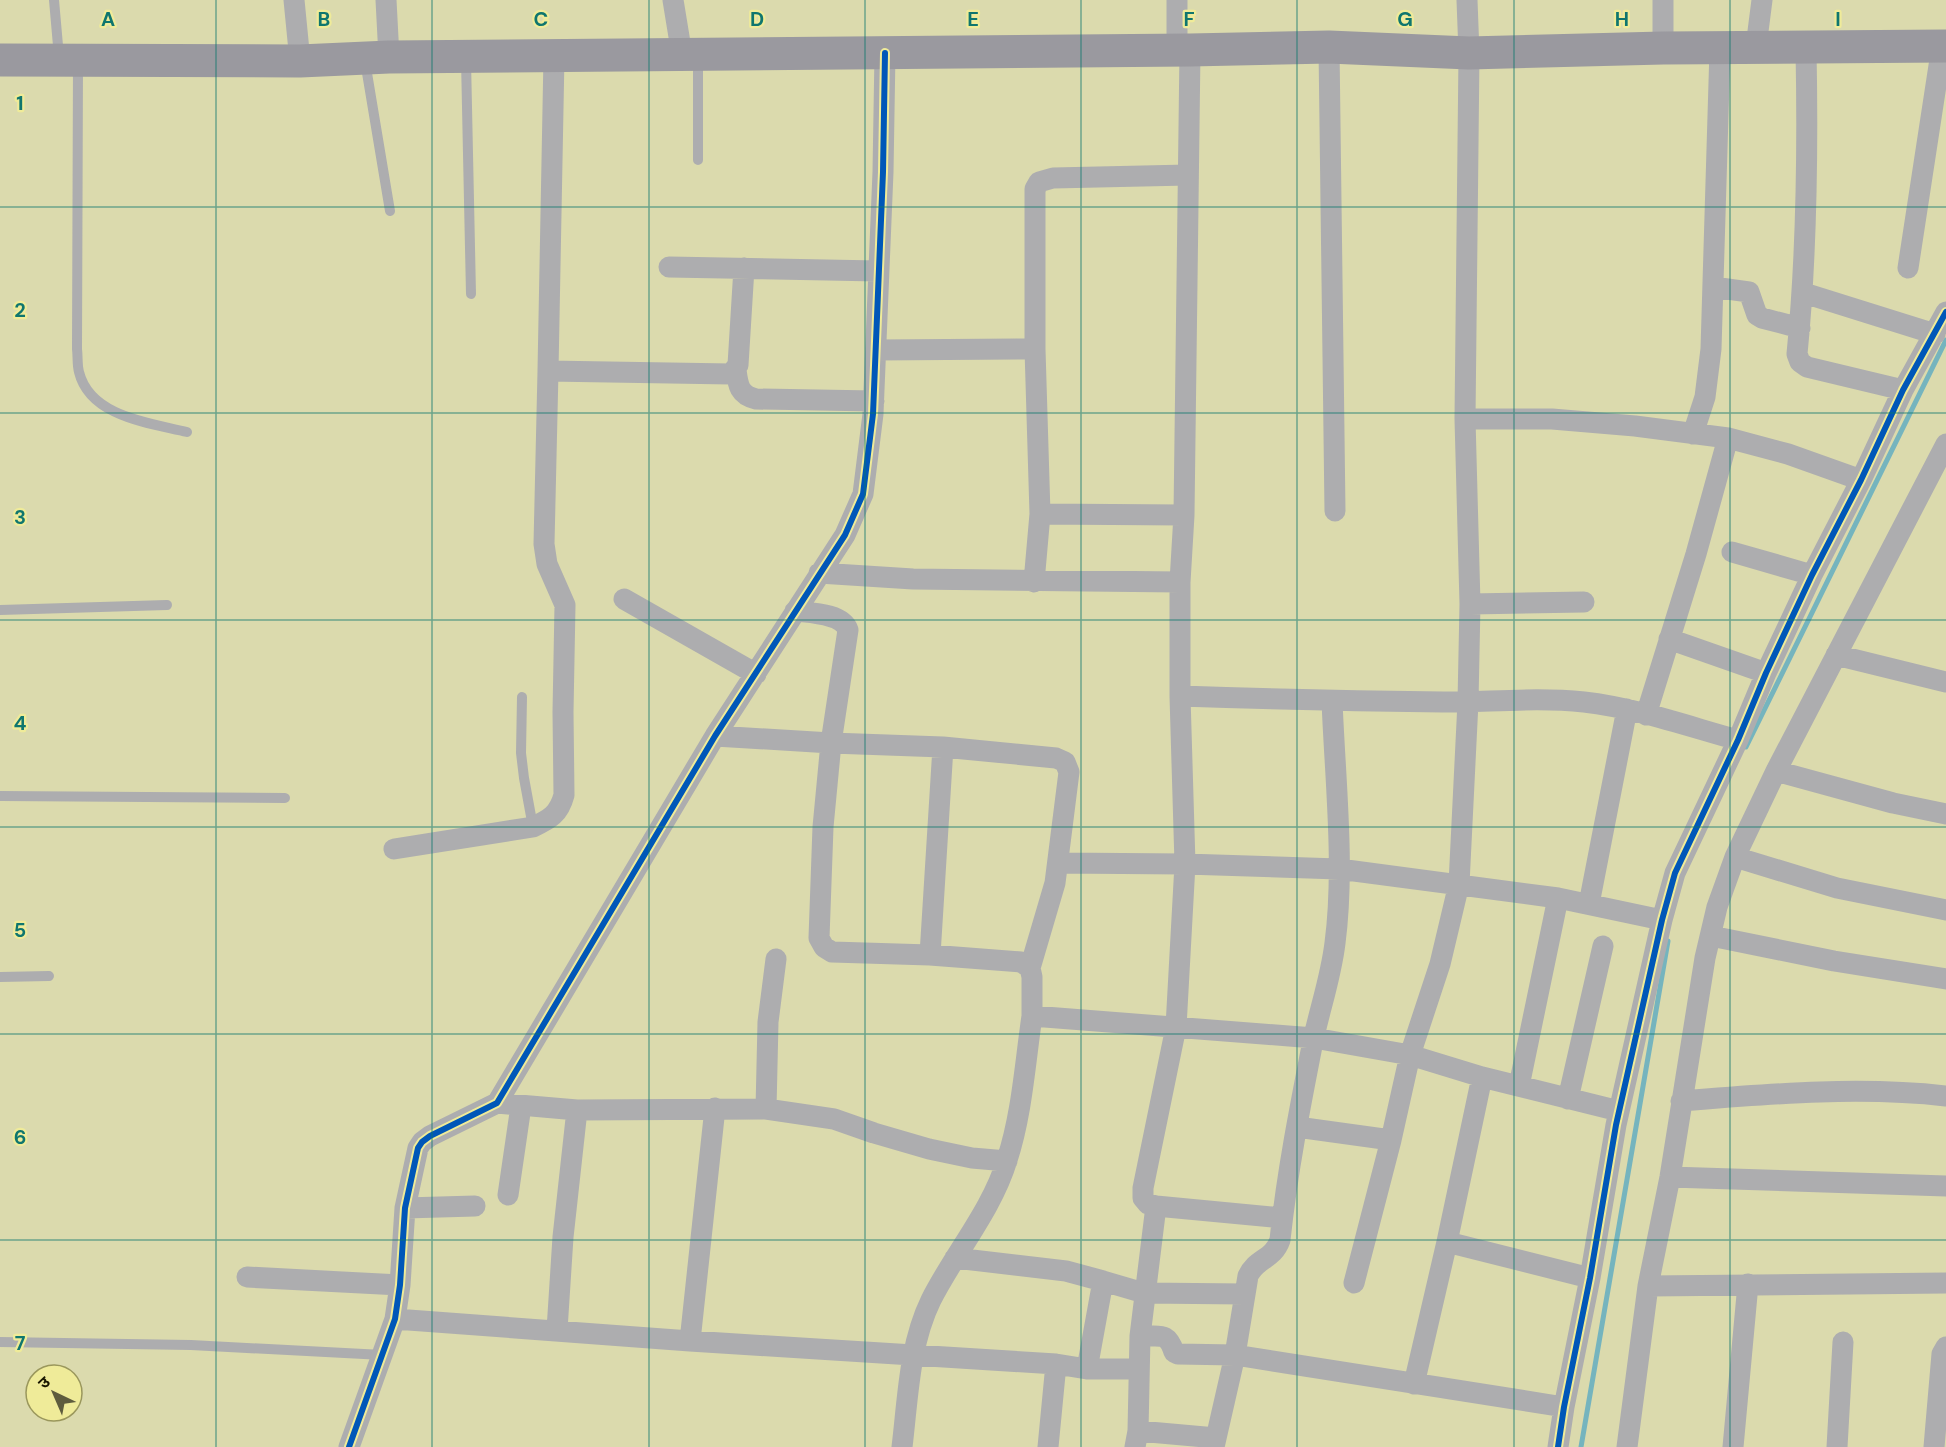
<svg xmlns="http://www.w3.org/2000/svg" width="1946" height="1447" viewBox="0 0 1946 1447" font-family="'DM Sans','Noto Sans Devanagari',sans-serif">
<rect width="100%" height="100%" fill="#dbdaad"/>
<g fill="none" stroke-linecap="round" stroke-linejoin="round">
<path stroke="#75b4be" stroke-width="5" d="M1746 747 1946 340
M1581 1447 1668 941"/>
<path stroke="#adadaf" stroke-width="10" d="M54 0 59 57
M466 60 471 294
M365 61 390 211
M78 64 77 349C78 357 77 365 79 372 90 417 150 423 187 432
M698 160V58
M0 610 167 605
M522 697 521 753 524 778 533 827
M0 796 285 798
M0 977 49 976
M0 1342 191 1345 383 1355"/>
<path stroke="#adadaf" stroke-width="21" d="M294 0 300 61
M386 0 389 57
M673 0 682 55
M1663 0V48
M1329 47 1335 511
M1756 47 1762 0
M1806 48C1808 150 1807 252 1797 354L1800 362 1807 367 1903 390
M1177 51V0
M554 56 548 371 731 374 738 365 744 268
M669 267 878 271
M1908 268 1942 46
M1713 287 1749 292 1757 315 1762 318 1800 328
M1804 293 1935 334
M876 350 1035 349
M736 370C738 385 739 395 756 399L874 401
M1465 419H1552L1635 426 1728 438 1788 454 1861 480
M1693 434 1705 397 1711 349 1720 49
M1040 514 1184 515
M1732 552 1812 575
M819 573 913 579 1180 582
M1034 582 1040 514 1035 349V189L1039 182 1053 178 1188 175
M624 599 756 674
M1470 604 1584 602
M795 611C810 613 842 613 848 630L831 743 823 827 819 938 824 947 832 952 930 955 1021 962 1030 968 1032 977V1016
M1669 639 1766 673
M1836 655 1946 682
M1180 696C1268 699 1355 701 1443 702 1490 702 1537 697 1584 702 1636 708 1687 726 1738 740
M1646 715 1696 554 1728 438
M715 736 831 743 943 747 1056 758 1065 762 1069 772 1055 883 1030 968
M1776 771 1893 803 1946 814
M394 849 533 827C550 819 559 814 564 795L563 712 565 605 547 564 544 544 548 371
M1735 857 1837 888 1946 910
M1059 863 1185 864 1339 869 1558 898 1662 920
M1589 904 1627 709
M1711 936 1834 961 1946 979
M930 955 943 747
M1519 1086 1558 898
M1568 1099 1603 946
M1681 1101C1769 1094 1858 1086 1946 1096
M497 1103 577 1110 766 1109 834 1119 874 1133 929 1149 972 1158 1007 1161
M766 1109 768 1022 776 959
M1297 1127 1391 1140 1354 1283
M1391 1140 1410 1055 1440 964 1459 884 1468 702 1470 604 1465 419 1469 53 1467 0
M1670 1177 1946 1186
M508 1195 521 1106
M1156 1206 1148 1204 1143 1198V1188L1176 1027 1185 864 1180 696V582L1184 515 1190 50
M405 1208 475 1206
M1447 1242 1590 1278
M955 1258 1066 1271 1103 1281
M247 1277 400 1285
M1648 1286 1946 1283
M395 1319 690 1341 1056 1364 1087 1369H1139
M557 1330 563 1237 577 1110
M1140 1336C1160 1337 1167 1331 1174 1352L1178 1354 1235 1355 1564 1407
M690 1341 715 1108
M1087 1369 1103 1281 1144 1293 1245 1294
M1414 1384 1447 1242 1482 1077
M1138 1431 1216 1438
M349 1447 395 1319 400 1285 405 1208 418 1148 422 1142 430 1136 497 1103 715 736 845 535 863 494 873 414 883 172 885 53
M902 1447C908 1398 909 1345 931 1300 954 1254 992 1210 1007 1160 1022 1114 1025 1064 1032 1016L1314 1038 1410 1055 1482 1077 1619 1111
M1048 1447 1056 1364
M1135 1447 1138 1431 1140 1336 1156 1206 1282 1218
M1214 1447 1235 1355 1248 1276C1256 1258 1273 1260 1280 1240 1287 1173 1300 1107 1313 1041 1320 1008 1331 977 1335 943 1345 867 1335 778 1332 701
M1558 1447 1564 1407 1590 1278 1616 1125 1662 920 1675 873 1738 740 1766 673 1812 575 1861 480 1903 390 1946 312
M1627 1447 1648 1286 1670 1177 1705 958 1717 907 1735 857 1776 771 1946 444
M1733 1447 1748 1284
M1837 1447 1843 1342
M1934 1447 1942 1354 1946 1347"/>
<path stroke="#9a999f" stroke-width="33" d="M0 60 300 61 389 57 1190 50 1329 47 1469 53 1663 48 1946 46"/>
<g stroke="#efeb99" stroke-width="10">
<path id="cycleway" d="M349 1447 395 1319 400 1285 405 1208 418 1148 422 1142 430 1136 497 1103 715 736 845 535 863 494 873 414 883 172 885 53
M1558 1447 1564 1407 1590 1278 1616 1125 1662 920 1675 873 1738 740 1766 673 1812 575 1861 480 1903 390 1946 312"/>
</g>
<use href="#cycleway" stroke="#0057b8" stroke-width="6"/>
</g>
<path fill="none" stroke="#0f766e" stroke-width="1.5" stroke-opacity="0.55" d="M216 0V1447M432 0V1447M649 0V1447M865 0V1447M1081 0V1447M1297 0V1447M1514 0V1447M1730 0V1447M0 207H1946M0 413H1946M0 620H1946M0 827H1946M0 1034H1946M0 1240H1946"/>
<g font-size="20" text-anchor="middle" font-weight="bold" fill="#0f766e" stroke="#efeb99" stroke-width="4.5" stroke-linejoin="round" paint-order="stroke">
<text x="108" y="26">A</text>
<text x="324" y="26">B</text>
<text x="541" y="26">C</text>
<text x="757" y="26">D</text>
<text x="973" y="26">E</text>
<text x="1189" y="26">F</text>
<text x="1405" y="26">G</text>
<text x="1622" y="26">H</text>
<text x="1838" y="26">I</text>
<text x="20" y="110">1</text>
<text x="20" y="317">2</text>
<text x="20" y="524">3</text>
<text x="20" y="730">4</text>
<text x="20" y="937">5</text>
<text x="20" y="1144">6</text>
<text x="20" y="1350">7</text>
</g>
<g transform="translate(54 1393) rotate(316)"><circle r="28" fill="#efeb99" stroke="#9a975c" stroke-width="1.5"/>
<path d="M0-4.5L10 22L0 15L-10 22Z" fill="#5e5c3d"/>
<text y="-9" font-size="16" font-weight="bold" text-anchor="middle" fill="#1a1801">उ</text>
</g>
</svg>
